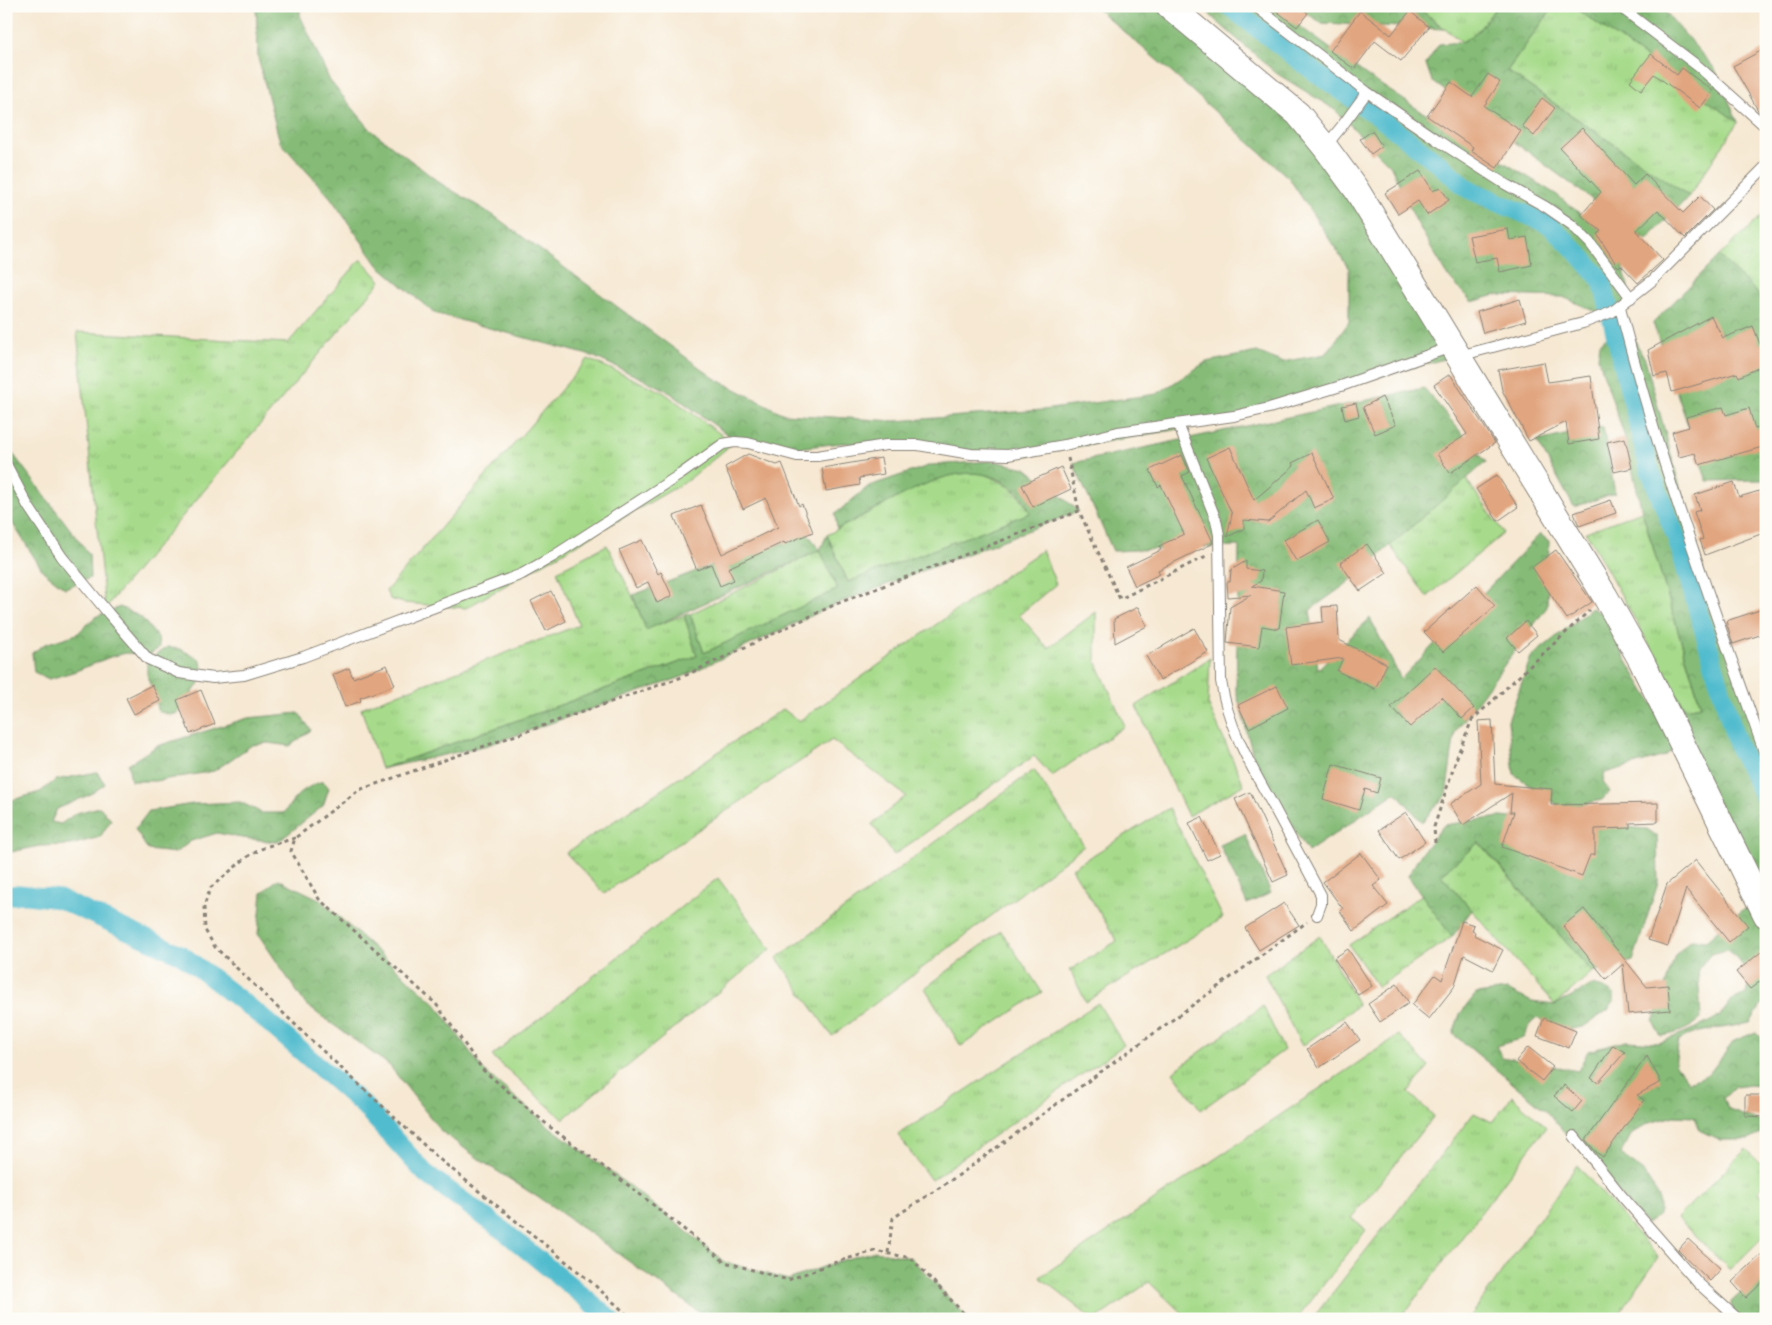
<svg xmlns="http://www.w3.org/2000/svg" width="1772" height="1325" viewBox="0 0 1772 1325" font-family="'EB Garamond',serif">
<defs>
<pattern id="grass-tufts" width="24" height="20" patternUnits="userSpaceOnUse" patternTransform="scale(1.25)"><rect width="24" height="20" fill="#a7db8b"/><path d="M3 7l-1-3M5 7V3M7 7l1-3M15 17l-1-3M17 17v-4M19 17l1-3" fill="none" stroke="#8fbb77"/></pattern>
<pattern id="forest-crowns" width="20" height="18" patternUnits="userSpaceOnUse" patternTransform="scale(1.25)"><rect width="20" height="18" fill="#85bb77"/><path d="M2 6a3 3 0 1 1 6 0M12 15a3 3 0 1 1 6 0" fill="none" stroke="#72a066"/></pattern>
</defs>
<rect width="100%" height="100%" fill="#fdfcf7"/>
<filter id="ink" filterUnits="userSpaceOnUse"><feTurbulence type="fractalNoise" baseFrequency=".02" numOctaves="2"/><feDisplacementMap in="SourceGraphic" scale="10" xChannelSelector="R" yChannelSelector="G"/><feConvolveMatrix kernelMatrix="1 2 1 2 8 2 1 2 1" color-interpolation-filters="sRGB"/></filter>
<filter id="wash" filterUnits="userSpaceOnUse"><feTurbulence type="fractalNoise" baseFrequency=".0096" numOctaves="4" result="noise"/><feDisplacementMap in="SourceGraphic" scale="20" xChannelSelector="R" yChannelSelector="G"/><feGaussianBlur stdDeviation="1.12" result="paint"/><feColorMatrix in="noise" values="0 0 0 0 0 0 0 0 0 0 0 0 0 0 0 0 0 1.4 0 .05"/><feComposite in="paint" operator="in"/></filter>
<g filter="url(#wash)">
<rect width="100%" height="100%" fill="#f6e8d2"/>
<path fill="url(#grass-tufts)" stroke="#627c54" d="M1416 6H1497L1478 31 1462 42Z
M1554 6H1572L1738 122 1689 196 1507 71Z
M1766 212V302H1765L1719 256Z
M361 259 381 281 105 608 77 332 288 343Z
M588 359 663 392 733 443 687 481 466 608 404 603 390 599 386 591Z
M981 473C1006 483 1017 489 1031 513L848 582 827 535 922 484 952 474Z
M1466 479 1504 533 1427 597 1390 545Z
M1642 511 1701 707 1685 709 1586 532Z
M607 545 632 595 646 629 684 615 697 656 381 769 361 708 579 625 557 571Z
M820 550 838 590 704 653 690 614Z
M1042 550 1056 584 1019 615 1048 648 1096 612V661L1125 726 1052 776 1034 756 894 855 872 824 906 796 832 740 604 893 566 853 783 709 799 721Z
M1210 658 1208 704 1244 785 1188 816 1136 706Z
M1034 770 1084 846 832 1036 777 958Z
M1169 808 1223 918 1086 1002 1070 970 1117 941 1072 868Z
M1478 842 1592 972 1555 1005 1441 875Z
M718 878 771 949 563 1119 492 1056Z
M1423 894 1452 937 1378 987 1349 945Z
M1001 931 1042 992 961 1046 925 988Z
M1320 936 1358 1005 1302 1046 1265 975Z
M1098 1003 1124 1045 931 1180 898 1135Z
M1263 1006 1284 1050 1201 1110 1173 1072Z
M1399 1035 1429 1067 1408 1092 1434 1116 1351 1218 1366 1230 1297 1319H1188L1149 1282 1096 1319H1092L1040 1277Z
M1512 1096 1546 1127 1400 1319H1312L1474 1113 1492 1122Z
M1746 1149 1766 1169V1183L1758 1192 1766 1200V1234L1730 1270 1677 1218Z
M1577 1165 1658 1257 1616 1319H1469Z"/>
<path fill="url(#forest-crowns)" stroke="#506c4a" d="M256 6H300V15L330 81 371 130 440 183 493 215 714 378 784 414 895 421 1043 410 1157 394 1206 362 1257 352 1282 362 1326 354 1349 322V269L1289 178 1172 73 1094 6H1172L1267 82 1462 354 1207 424 1025 456 920 446 842 443 787 449 739 443 665 389 592 356 434 313 378 265 331 198 280 142 258 58Z
M1203 6H1272L1369 77 1416 108 1557 195 1599 229 1622 263 1628 286 1625 303 1599 313 1563 297 1496 295 1472 302 1450 279 1432 249 1415 219 1391 166 1334 109 1276 73 1213 18Z
M1295 6H1416L1444 29 1322 23Z
M1497 6H1554L1507 71 1689 196 1647 240 1432 81 1426 64 1439 44 1462 42 1478 31Z
M1572 6H1663L1662 8 1715 69 1738 122Z
M1719 256 1766 302V480L1707 481 1653 323Z
M1612 332H1624L1635 341 1645 359 1712 604 1766 750V897L1642 655 1653 652 1685 709 1701 706 1642 511 1625 438 1598 357 1600 343Z
M1424 388 1486 462 1345 585 1310 610 1318 669 1370 618 1401 679 1540 534 1549 541 1547 607 1455 732 1446 795 1422 822 1396 792 1308 852 1256 767 1236 691 1239 546 1113 551 1073 463Z
M1603 427 1615 493 1574 507 1537 441Z
M6 449 13 454 89 554 90 578 65 588 43 571 6 513Z
M993 461 1026 468 1079 511 836 604 682 677 488 745 381 769 697 656 684 615 690 614 704 653 838 589 820 550 646 630 633 595 805 530 820 550 827 535 848 582 1030 513C1028 508 1025 501 1021 496 982 454 933 479 891 501 873 510 855 520 837 529L835 514 869 486 931 465Z
M120 607 141 617 158 638 159 648 149 655 126 653 110 657 76 671 49 679 34 672 32 653 45 644 77 634 95 617Z
M1592 608 1604 615 1622 653 1655 708 1675 748 1665 756 1605 773 1603 781 1610 792 1602 800 1562 808 1514 774 1508 721 1531 657Z
M167 647 180 649 201 660 203 678 178 713 171 715 158 711 147 674V661Z
M299 713 311 730 290 746 268 743 252 745 214 771 156 781H131L128 764 157 746 248 718Z
M97 772 105 784 91 794 57 809 51 822 61 824 76 813 100 807 111 820 100 837 71 845 40 846 6 853V802L40 792 56 780Z
M323 781 329 788 323 806 278 842 242 838 217 833 191 841 175 853 148 850 135 829 149 811 193 804 240 802 262 813H284C296 795 303 788 323 781Z
M1500 817 1647 829 1657 836 1658 883 1633 961 1592 972 1479 842 1441 875 1472 910 1452 937 1408 876 1421 854 1444 825Z
M1245 834 1271 893 1247 904 1220 845Z
M278 879 319 899 436 1004 483 1070 550 1127 632 1188 725 1262 788 1280 839 1261 875 1251 911 1258 969 1319H709L553 1207 483 1162 441 1131 389 1065 306 1005 258 934 262 893Z
M1745 908 1758 911 1766 924V1003L1761 1006 1750 1023 1693 1033 1679 1040 1675 1064 1689 1082 1709 1074 1734 1041 1756 1032 1766 1042V1088L1751 1085 1735 1087 1723 1099 1729 1110 1759 1121 1762 1127 1760 1134 1749 1140H1720L1699 1130 1694 1117 1674 1116 1649 1123 1631 1135 1621 1154 1644 1173 1659 1197V1215L1646 1224 1545 1110 1453 1034 1460 1014 1476 994 1507 990 1532 1002 1555 1005 1592 985 1604 988 1614 994V1002L1608 1010 1583 1027 1560 1031 1537 1018 1531 1023 1523 1038 1496 1046 1502 1057 1578 1071 1588 1051 1626 1041 1659 1043 1703 1025 1720 1016 1732 1000 1746 994 1750 977 1738 959 1727 950 1711 954 1698 969 1701 1019C1689 1029 1677 1034 1661 1036L1653 1022 1675 956 1690 940 1706 941Z
M1766 1274V1306L1762 1308 1758 1319H1739L1732 1311 1731 1302 1753 1282Z"/>
<g fill="none" stroke-linecap="round" stroke-linejoin="round">
<path stroke="#51bcce" stroke-width="19" d="M1229 6 1305 65 1380 118 1438 163 1468 189 1550 225 1579 254 1602 281 1649 468 1677 539 1738 747 1766 800
M6 896 19 894 59 899 182 955 262 1017 363 1105 425 1173 505 1232 611 1319"/>
</g>
<g id="blocks">
<path fill="#e1a57f" d="M1270 6H1299L1308 13 1297 27Z
M1360 11 1391 35 1410 11 1429 27 1401 61 1375 41 1354 69 1330 51Z
M1766 48V118L1759 112 1733 66Z
M1651 54 1677 75 1682 68 1713 91 1700 108 1654 74 1641 90 1630 81Z
M1488 74 1500 82 1484 106 1521 131 1497 168 1471 151 1473 147 1427 116 1451 82 1472 97Z
M1542 98 1555 108 1534 136 1522 126Z
M1582 128 1634 185 1645 174 1683 213 1700 196 1713 210 1685 238 1658 210 1636 231 1663 260 1638 283 1621 265 1618 267 1597 234 1601 231 1581 215 1601 192 1560 148Z
M1372 131 1382 146 1371 154 1360 139Z
M1420 171 1433 191 1440 187 1449 200 1427 215 1418 201 1398 214 1385 193Z
M1508 229 1510 240 1527 237 1532 265 1500 272 1497 258 1475 262 1469 236Z
M1520 299 1526 321 1483 333 1477 312Z
M1711 316 1723 338 1753 326 1760 344 1762 343 1766 351V364L1739 377 1737 373 1672 392 1667 373 1654 376 1648 350Z
M1544 362 1548 382 1591 376 1599 439 1569 444 1566 422 1529 441 1502 390 1498 370Z
M1450 374 1495 443 1450 473 1437 454 1467 434 1434 385Z
M1382 397 1396 425 1375 434 1363 407Z
M1356 403 1359 416 1345 420 1342 406Z
M1723 407 1726 415 1749 408 1755 429 1766 426V446L1699 465 1695 453 1679 457 1672 432 1689 427 1686 417Z
M1625 438 1632 468 1614 472 1607 442Z
M1230 447 1254 500 1294 466 1292 463 1312 453 1334 499 1314 508 1306 490 1268 522 1244 520V529L1227 537 1232 514 1206 458Z
M748 454 777 465 782 463 799 506 802 504 813 532 785 544 784 542 728 568 734 580 720 586 711 564 697 570 674 516 701 505 722 554 778 527 766 498 743 509 725 467Z
M1182 455 1190 472 1182 476 1212 540V544L1158 570 1160 574 1135 586 1126 567 1161 550 1159 546 1184 534 1161 485 1158 487 1150 470Z
M881 458 884 474 859 478 860 485 826 491 822 468Z
M1061 467 1071 489 1033 507 1022 485Z
M1497 475 1518 507 1498 521 1476 489Z
M1734 482 1739 497 1766 489V532L1705 555 1700 540 1703 539 1694 512 1700 510 1695 495Z
M1611 500 1616 513 1579 526 1574 513Z
M1318 520 1330 542 1296 561 1284 540Z
M642 540 658 574 661 572 672 596 657 603 648 582 636 588 619 550Z
M1367 544 1387 573 1360 591 1340 563Z
M1556 550 1592 602 1567 619 1532 567Z
M1246 561V569L1262 571 1261 581 1252 586 1284 591 1279 629 1262 626 1259 647 1227 643 1230 607 1251 595 1228 597 1227 582H1230L1231 570Z
M1477 585 1495 606 1443 652 1424 632Z
M551 591 566 621 546 631 531 601Z
M1337 606 1339 640 1387 664 1375 689 1337 671 1343 658 1291 665 1286 627 1323 622 1322 607Z
M1138 607 1147 626 1115 643 1114 619Z
M1766 608V633L1733 644 1726 621Z
M1526 621 1537 635 1518 651 1507 638Z
M1194 628 1208 652 1160 680 1146 656Z
M387 665 395 685 360 698 361 701 345 707 333 675 349 668 353 678Z
M1435 666 1474 708 1462 719 1442 697 1410 727 1391 707Z
M152 685 160 701 134 714 126 698Z
M1277 686 1288 708 1249 728 1238 705Z
M201 690 215 724 190 734 177 700Z
M1492 720 1495 784 1552 789 1551 805 1658 803V822L1630 823V828L1595 829V855H1590L1582 876 1502 847 1514 812H1510L1512 793 1463 825 1450 804 1481 784 1478 721Z
M1333 764 1381 778 1377 793 1365 789 1359 810 1323 799Z
M1250 792 1288 875 1273 882 1235 799Z
M1406 812 1425 842 1399 860 1379 830Z
M1202 817 1220 854 1207 860 1189 823Z
M1361 853 1381 880 1373 886 1388 905 1354 931 1340 911 1343 909 1323 882Z
M1696 860V861L1748 926 1729 942 1686 889 1668 946 1648 940 1667 884Z
M1284 903 1299 925 1259 950 1245 928Z
M1584 909 1647 987 1668 985 1670 1010 1628 1014 1623 964 1606 979 1563 926Z
M1462 921 1474 925 1472 931 1475 932 1474 935 1503 950 1493 970 1464 955 1454 987 1429 1019 1412 1005 1435 975 1442 980Z
M1766 948V977L1750 989 1736 972Z
M1348 949 1372 986 1358 995 1334 958Z
M1397 984 1409 1003 1380 1022 1368 1004Z
M1544 1018 1576 1031 1569 1048 1537 1036Z
M1347 1022 1360 1040 1319 1068 1307 1049Z
M1613 1045 1625 1052 1598 1083 1591 1078Z
M1528 1047 1553 1067 1542 1081 1516 1061Z
M1647 1056 1661 1082 1637 1095 1644 1100 1603 1157 1596 1152 1586 1140Z
M1564 1085 1582 1101 1573 1112 1554 1096Z
M1745 1095H1766V1117L1745 1116Z
M1688 1239 1721 1269 1710 1281 1678 1250Z
M1766 1250V1279L1746 1298 1732 1282Z"/>
</g>
</g>
<g filter="url(#ink)">
<use href="#blocks" fill-opacity="0" stroke="#898277" stroke-width="1"/>
<g fill="none" stroke-linecap="round" stroke-linejoin="round">
<g stroke="#898277" stroke-width="12">
<path id="service" d="M1255 6 1367 92 1437 140 1505 184 1546 207 1572 225 1590 243 1631 298
M1619 6 1699 67 1766 127
M1325 147 1342 126 1367 92
M1620 307C1658 461 1714 608 1766 757
M1459 356 1583 323 1612 312 1653 280 1766 166
M1178 424 1216 520 1219 535 1221 681C1227 724 1249 763 1270 800 1287 832 1304 863 1321 895V904L1317 915
M6 464 28 506 62 557 109 614 148 659 179 673 213 678 244 675 303 657 522 574 552 557 681 474 723 444 735 442 748 443 797 456H817L886 445H918L971 454 1008 455 1065 445 1118 432 1234 416 1269 408 1341 386 1451 347
M1574 1136 1621 1195 1698 1283 1738 1319"/>
</g>
<g stroke="#898277" stroke-width="27">
<path id="tertiary" d="M1169 6 1298 114 1325 147 1356 189 1605 596 1641 660 1766 915"/>
</g>
<path stroke="#898277" stroke-width="3" stroke-dasharray="4 4" stroke-linecap="butt" d="M1068 458 1079 511
M295 838 265 847 247 857 210 888 204 907 205 930 215 947 309 1038 438 1158 590 1281 632 1319
M1435 843 1434 827 1459 751 1472 720 1590 610
M888 1253 893 1218 959 1175 1307 922
M969 1319 911 1258 875 1251 839 1261 788 1280 725 1262 632 1188 550 1127 483 1070 436 1004 319 899 291 851 295 838 359 790 682 677 836 604 1079 511 1120 599 1206 556"/>
<use href="#service" stroke="#fff" stroke-width="10"/>
<use href="#tertiary" stroke="#fff" stroke-width="25"/>
</g>
</g>
<rect width="1772" height="1325" fill="none" stroke="#fdfcf7" stroke-width="25"/>
</svg>
